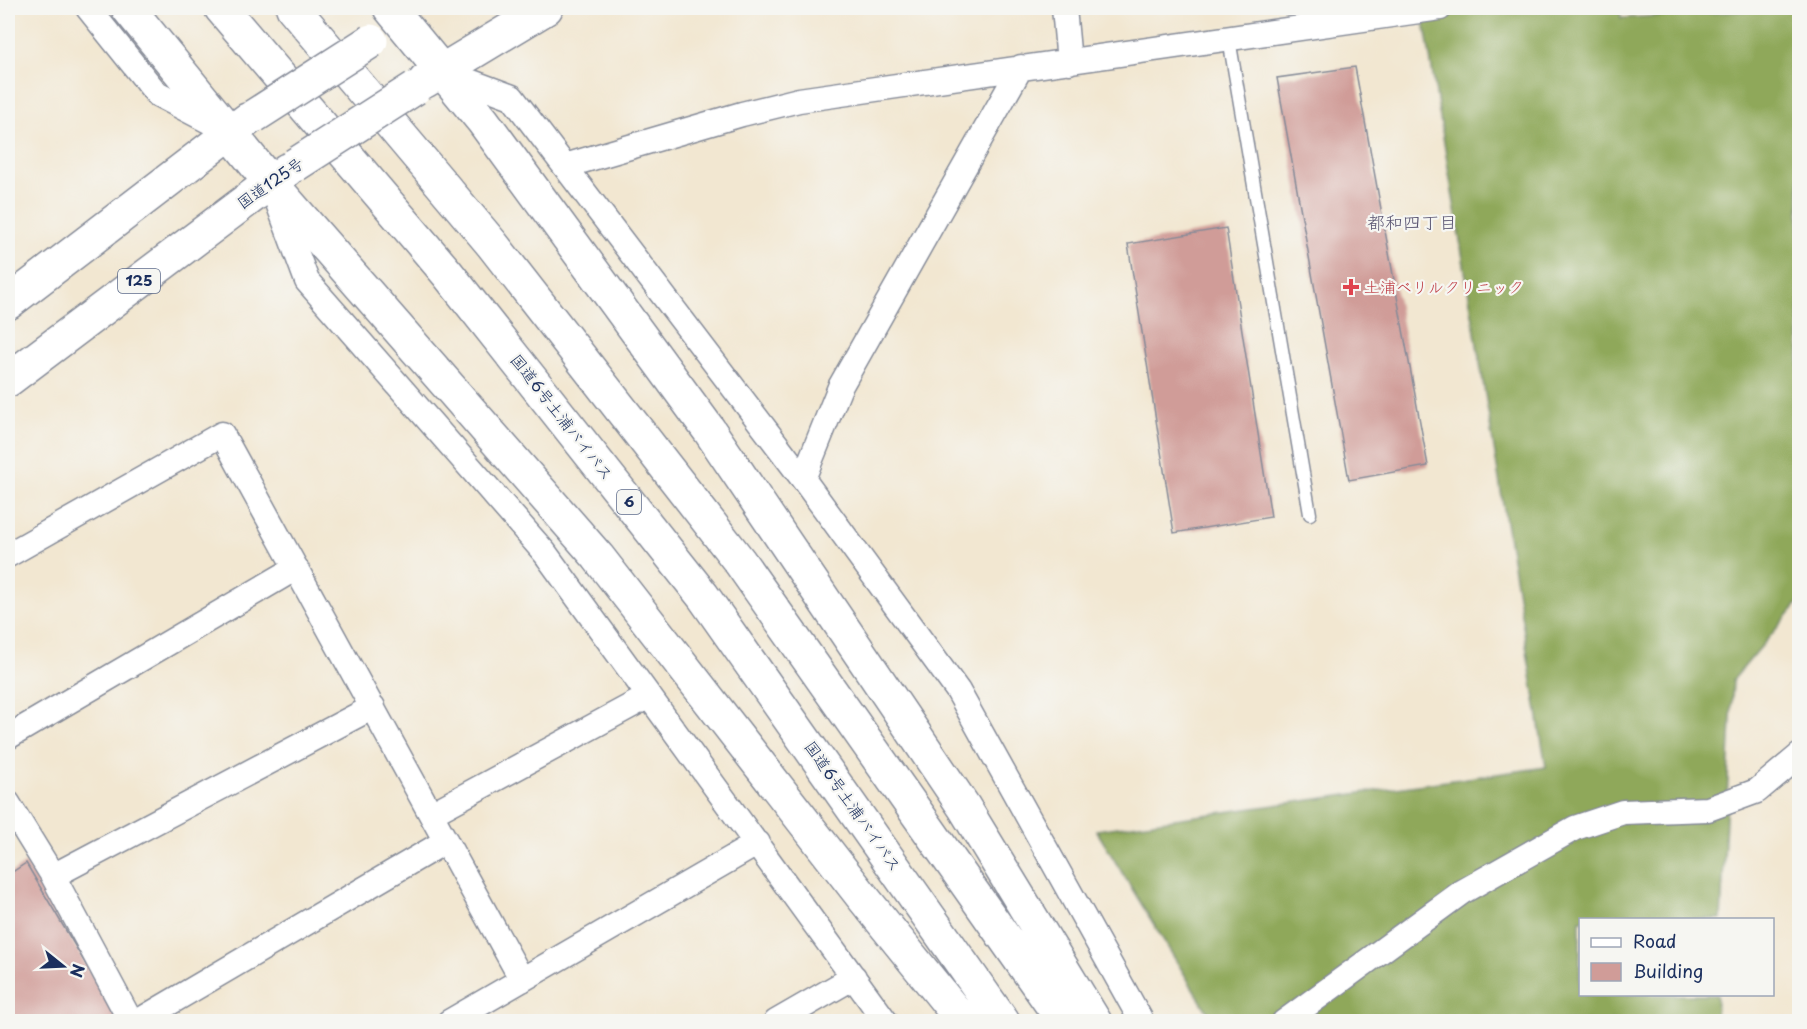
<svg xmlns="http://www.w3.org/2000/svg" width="1807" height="1029" viewBox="0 0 1807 1029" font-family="'Playpen Sans','Klee One',sans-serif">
<rect width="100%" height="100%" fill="#f6f6f2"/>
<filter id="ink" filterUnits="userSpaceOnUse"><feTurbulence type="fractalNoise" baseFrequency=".0167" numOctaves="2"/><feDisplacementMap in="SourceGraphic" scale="12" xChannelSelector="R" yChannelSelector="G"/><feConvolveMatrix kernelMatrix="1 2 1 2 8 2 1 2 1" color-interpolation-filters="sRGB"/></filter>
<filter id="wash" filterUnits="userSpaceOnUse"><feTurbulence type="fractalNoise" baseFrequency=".008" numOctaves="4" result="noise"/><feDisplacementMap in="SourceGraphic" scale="24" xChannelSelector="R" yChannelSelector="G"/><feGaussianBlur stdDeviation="1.35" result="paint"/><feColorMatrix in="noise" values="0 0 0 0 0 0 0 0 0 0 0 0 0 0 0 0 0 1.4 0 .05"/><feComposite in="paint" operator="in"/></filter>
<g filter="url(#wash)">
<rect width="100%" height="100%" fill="#f2e7d1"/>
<path fill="#8fa85a" stroke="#556c5c" stroke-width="1.5" d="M1422 8H1620L1621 18 1799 8V602L1733 680 1721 919 1580 920V994L1717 995 1716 1021H1213L1096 830 1546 767Z"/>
<g id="blocks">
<path fill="#d09c98" d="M1355 67 1428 466 1349 480 1277 78Z
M1226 228 1271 517 1174 533 1128 244Z
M26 863 120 1022H8V875Z"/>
</g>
</g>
<g filter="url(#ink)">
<use href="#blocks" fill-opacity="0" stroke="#868b98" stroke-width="1.5"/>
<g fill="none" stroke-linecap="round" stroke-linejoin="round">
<g stroke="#868b98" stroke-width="15">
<path id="lane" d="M1229 39 1310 514"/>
</g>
<g stroke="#868b98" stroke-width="27">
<path id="street" d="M88 8 157 94 222 128
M1064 8 1069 62
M442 71 512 97 803 479 958 691 1142 1022
M565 166 742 114 799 100 1440 8
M275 195 307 281 545 553 886 1022
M803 479 840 387 1021 67
M8 555 222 434 522 980
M8 737 296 568
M8 803 53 876 131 1022
M431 814 649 696
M53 876 373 707
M137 1022 446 841
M449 1022 758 843
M776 1022 854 977
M1284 1022 1462 892 1575 828 1623 812 1708 809 1757 791 1800 755"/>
</g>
<g stroke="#868b98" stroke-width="36">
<path id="highway" d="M128 8 270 182 598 557 861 895 954 1010 967 1022
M221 8 447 273 703 596 1003 1022
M293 8 492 244 740 562 1064 1022
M390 8 483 121 709 430 964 807 1095 1022
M425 81 546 8
M8 303 247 120
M8 380 287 170"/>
</g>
<use href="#lane" stroke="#fff" stroke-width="12"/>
<use href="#street" stroke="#fff" stroke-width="24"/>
<use href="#highway" stroke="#fff" stroke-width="33"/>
<g stroke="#868b98" stroke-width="36" stroke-linecap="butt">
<path id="highway-bridge" d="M254 116 371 41
M295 165 415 88"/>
</g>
<use href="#highway-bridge" stroke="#fff" stroke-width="33"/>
</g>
</g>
<path fill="#e0444e" stroke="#f6f6f2" stroke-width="2" d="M1348 278h6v6h6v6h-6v6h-6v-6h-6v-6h6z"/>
<g text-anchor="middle" stroke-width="4.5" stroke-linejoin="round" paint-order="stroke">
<g fill="#f6f6f2" stroke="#5d6b8a" stroke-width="1.5">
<rect x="118" y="269" width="42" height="24" rx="4.5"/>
<rect x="617" y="490" width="24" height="24" rx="4.5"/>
</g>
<g font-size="15" font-weight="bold" fill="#1b2f5e">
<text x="139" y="286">125</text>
<text x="629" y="507">6</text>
</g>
<g font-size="16" fill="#1b2f5e" stroke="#f6f6f2">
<text transform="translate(270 183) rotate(-35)" y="6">国道125号</text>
<text transform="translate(562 417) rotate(52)" y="6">国道6号土浦バイパス</text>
<text transform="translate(853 806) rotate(55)" y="6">国道6号土浦バイパス</text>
</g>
<g font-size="16" fill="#be3a42" stroke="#f6f6f2" text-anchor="start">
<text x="1364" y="293">土浦ベリルクリニック</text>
</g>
<g font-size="18" fill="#5a5572" stroke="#f6f6f2">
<text x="1412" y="229">都和四丁目</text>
</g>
</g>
<rect width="1807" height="1029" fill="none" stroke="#f6f6f2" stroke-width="30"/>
<rect x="1579" y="918" width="195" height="78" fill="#f6f6f2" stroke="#9ea6b7" stroke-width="1.5"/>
<rect x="1591" y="938" width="30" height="9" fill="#ffffff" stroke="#9ea6b7" stroke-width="1.5"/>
<text x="1633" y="948" font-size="18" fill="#1b2f5e">Road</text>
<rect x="1591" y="963" width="30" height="18" fill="#d09c98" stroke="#9ea6b7" stroke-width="1.5"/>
<text x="1633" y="978" font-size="18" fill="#1b2f5e">Building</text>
<g transform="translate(63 966) rotate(108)" stroke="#f6f6f2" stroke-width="4.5" paint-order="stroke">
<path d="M0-4.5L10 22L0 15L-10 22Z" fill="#1b2f5e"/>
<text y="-9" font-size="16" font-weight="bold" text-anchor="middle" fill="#1b2f5e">N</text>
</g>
</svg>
